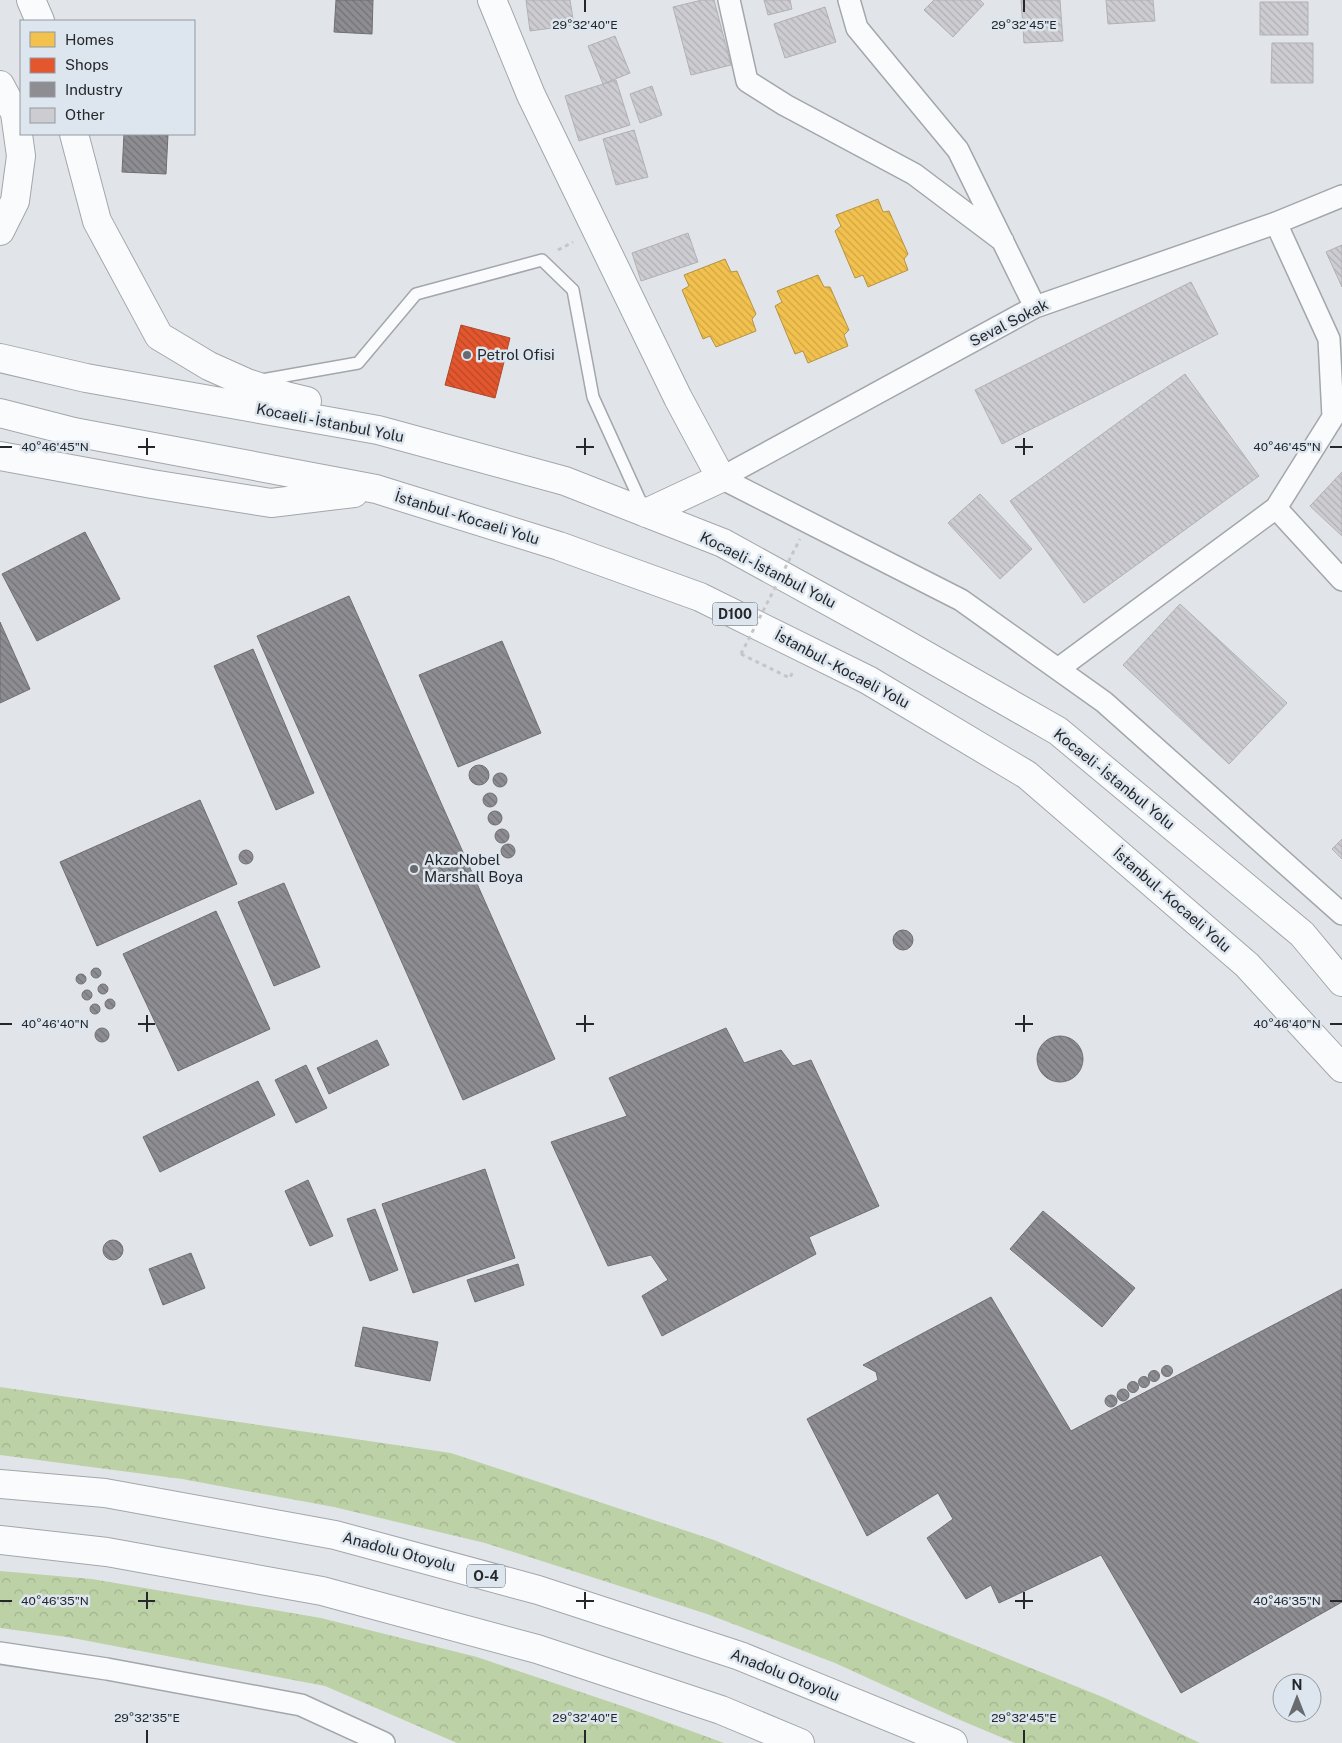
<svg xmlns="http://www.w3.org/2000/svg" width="1342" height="1743" viewBox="0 0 1342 1743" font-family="'Public Sans',sans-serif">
<defs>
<pattern id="forest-crowns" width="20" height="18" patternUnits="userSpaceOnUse" patternTransform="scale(1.25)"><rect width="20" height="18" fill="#bdd1a6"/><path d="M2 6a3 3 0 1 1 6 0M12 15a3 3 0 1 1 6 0" fill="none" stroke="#a2b38f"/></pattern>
<pattern id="homes-back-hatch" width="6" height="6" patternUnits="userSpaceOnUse" patternTransform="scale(1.25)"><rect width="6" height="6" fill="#f2c14e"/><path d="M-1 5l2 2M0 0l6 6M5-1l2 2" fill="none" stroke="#cfa644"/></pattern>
<pattern id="shops-back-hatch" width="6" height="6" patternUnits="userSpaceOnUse" patternTransform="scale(1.25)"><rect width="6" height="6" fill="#e4572e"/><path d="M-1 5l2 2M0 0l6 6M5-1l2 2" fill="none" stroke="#b94827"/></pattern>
<pattern id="industry-back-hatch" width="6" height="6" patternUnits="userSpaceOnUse" patternTransform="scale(1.25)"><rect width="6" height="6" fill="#8d8d92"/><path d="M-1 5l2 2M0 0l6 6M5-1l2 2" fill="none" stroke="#737377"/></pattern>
<pattern id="building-back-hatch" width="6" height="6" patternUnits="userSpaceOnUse" patternTransform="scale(1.25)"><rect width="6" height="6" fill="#cdcdd1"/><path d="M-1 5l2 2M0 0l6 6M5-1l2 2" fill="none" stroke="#b0b0b4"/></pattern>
</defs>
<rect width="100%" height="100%" fill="#e1e5ea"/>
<path fill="url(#forest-crowns)" d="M0 1387 451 1453 714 1540 1105 1698 1200 1743H1015L960 1720 835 1663 707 1614 485 1543 334 1507 182 1479 0 1455Z
M0 1571 92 1579 321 1618 477 1657 631 1709 724 1743H457L325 1686 67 1637 0 1628Z"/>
<path fill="url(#homes-back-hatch)" stroke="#b49344" d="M878 199 883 212 889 211 908 254 904 259 908 270 868 287 863 275 855 278 835 231 841 226 836 215Z
M725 259 731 272 737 271 756 314 752 319 756 331 716 347 710 336 703 339 682 290 689 286 684 275Z
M818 275 824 287H830L849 330 844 335 848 346 808 363 803 351 795 354 775 306 782 302 777 291Z"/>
<path fill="url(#shops-back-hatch)" stroke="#ab492d" d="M461 325 510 338 495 398 445 385Z"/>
<path fill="url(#industry-back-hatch)" stroke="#6e6f73" d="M336 0H373L372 34 334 32Z
M124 134H168L166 174 122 172Z
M85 532 120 599 37 641 2 574Z
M349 596 555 1059 463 1100 257 636Z
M0 622 30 689 0 703Z
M502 641 541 733 458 767 419 675Z
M253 649 314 793 276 810 214 666Z
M469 775a10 10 0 1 1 20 0a10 10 0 1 1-20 0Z
M493 780a7 7 0 1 1 14 0a7 7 0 1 1-14 0Z
M483 800a7 7 0 1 1 14 0a7 7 0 1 1-14 0Z
M200 800 237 884 97 946 60 862Z
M488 818a7 7 0 1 1 14 0a7 7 0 1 1-14 0Z
M495 836a7 7 0 1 1 14 0a7 7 0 1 1-14 0Z
M501 851a7 7 0 1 1 14 0a7 7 0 1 1-14 0Z
M239 857a7 7 0 1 1 14 0a7 7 0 1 1-14 0Z
M284 883 320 967 274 986 238 902Z
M216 911 270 1029 178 1071 123 954Z
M893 940a10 10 0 1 1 20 0a10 10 0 1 1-20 0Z
M91 973a5 5 0 1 1 10 0a5 5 0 1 1-10 0Z
M76 979a5 5 0 1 1 10 0a5 5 0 1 1-10 0Z
M98 989a5 5 0 1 1 10 0a5 5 0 1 1-10 0Z
M82 995a5 5 0 1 1 10 0a5 5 0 1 1-10 0Z
M105 1004a5 5 0 1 1 10 0a5 5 0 1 1-10 0Z
M90 1009a5 5 0 1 1 10 0a5 5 0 1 1-10 0Z
M95 1035a7 7 0 1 1 14 0a7 7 0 1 1-14 0Z
M726 1028 744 1063 781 1050 793 1066 811 1060 879 1206 809 1237 816 1254 662 1336 642 1296 668 1280 651 1255 608 1266 551 1142 627 1116 609 1078Z
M1037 1059a23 23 0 1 1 46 0a23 23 0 1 1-46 0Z
M377 1040 389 1065 329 1094 317 1068Z
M306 1065 327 1108 296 1123 275 1080Z
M258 1081 275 1115 160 1172 143 1137Z
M485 1169 515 1258 413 1293 382 1204Z
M308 1180 333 1236 310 1246 285 1191Z
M375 1209 398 1270 370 1281 347 1219Z
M1043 1211 1135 1288 1102 1327 1010 1249Z
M103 1250a10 10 0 1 1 20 0a10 10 0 1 1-20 0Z
M191 1253 205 1288 163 1305 149 1269Z
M518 1264 524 1285 475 1302 467 1280Z
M1342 1289V1602L1181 1693 1101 1555 999 1603 991 1585 966 1599 927 1538 953 1519 938 1493 867 1536 807 1419 878 1380 876 1372 863 1365 991 1297 1071 1431Z
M363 1327 438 1342 430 1381 355 1366Z
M1161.5 1371a5.5 5.5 0 1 1 11 0a5.5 5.5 0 1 1-11 0Z
M1148.5 1376a5.5 5.5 0 1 1 11 0a5.5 5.5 0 1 1-11 0Z
M1138.5 1382a5.5 5.5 0 1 1 11 0a5.5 5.5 0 1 1-11 0Z
M1127.5 1387a5.5 5.5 0 1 1 11 0a5.5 5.5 0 1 1-11 0Z
M1117 1395a6 6 0 1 1 12 0a6 6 0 1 1-12 0Z
M1105 1401a6 6 0 1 1 12 0a6 6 0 1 1-12 0Z"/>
<path fill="url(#building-back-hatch)" stroke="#b1b1b5" d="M526 0H570L574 25 530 31Z
M702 0H714L731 65 691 75 673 7Z
M764 0H790L792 9 768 15Z
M934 0H980L984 4 953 37 924 10Z
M1021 0H1060L1063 41 1024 43Z
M1106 0H1153L1155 21 1108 24Z
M1260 2H1308V35H1260Z
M825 7 836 42 785 58 774 24Z
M615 36 630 73 603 84 588 46Z
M1272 43H1313V83H1271Z
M616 80 630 125 579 141 565 96Z
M652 86 662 115 640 123 630 94Z
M634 130 648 177 616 185 603 139Z
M688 233 698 262 641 281 632 253Z
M1342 245V287L1326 252Z
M1191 282 1218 334 1002 444 975 390Z
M1185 374 1259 476 1084 603 1010 501Z
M1342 472V536L1310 506Z
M980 494 1032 549 1000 579 948 523Z
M1180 604 1287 703 1229 764 1123 665Z
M1342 839V859L1332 849Z"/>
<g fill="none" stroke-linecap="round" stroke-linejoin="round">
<g stroke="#a3a6aa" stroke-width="14">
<path id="lane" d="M262 380 358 363 416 294 542 260 573 290 593 397 643 507"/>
</g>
<g stroke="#a3a6aa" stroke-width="24">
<path id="street" d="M729 0 747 81 785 105 914 174 1003 241
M849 0 857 28 958 150 1035 307
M721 478 961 600 1104 702 1342 914
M721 478 1035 307 1276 223 1342 196
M1276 508 1342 580
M1058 669 1276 508 1333 417 1329 339 1276 223
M0 1653 107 1669 301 1705 384 1743"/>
</g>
<g stroke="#a3a6aa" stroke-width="30">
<path id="secondary" d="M492 0 531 95 678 398 721 478"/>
</g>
<g stroke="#a3a6aa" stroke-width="30">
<path id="highway" d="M31 0 40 21
M0 85 15 113 21 156 15 201 0 231
M74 134 97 221 159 336 209 366 247 383 286 396 307 401
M0 358 86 378 378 430 565 481 723 543 890 635 1058 731 1302 934 1342 982
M0 413 74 432 376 489 559 546 700 597 868 680 1027 775 1247 965 1342 1068
M0 456 152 484 271 503 354 493
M646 513 721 478
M0 1484 105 1493 335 1535 538 1590 740 1656 953 1743
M0 1540 107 1552 322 1591 537 1649 721 1710 800 1743"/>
</g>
<path stroke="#c4c6c7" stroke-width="3" stroke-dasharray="4 4" stroke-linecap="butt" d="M558 250 573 242
M741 654 790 678 793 671"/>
<use href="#lane" stroke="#fafbfc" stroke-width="11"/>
<use href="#street" stroke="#fafbfc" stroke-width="21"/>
<use href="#secondary" stroke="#fafbfc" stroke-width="28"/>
<use href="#highway" stroke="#fafbfc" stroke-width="28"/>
<path stroke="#c4c6c7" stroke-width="3" stroke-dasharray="4 4" stroke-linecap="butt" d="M741 654 800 539"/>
</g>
<path fill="none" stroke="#25282b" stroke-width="2" d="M585 0V12M1024 0V12M147 438V455M585 438V455M1024 438V455M0 447H12M138 447H155M576 447H594M1015 447H1033M1330 447H1342M147 1015V1032M585 1015V1032M1024 1015V1032M0 1024H12M138 1024H155M576 1024H594M1015 1024H1033M1330 1024H1342M147 1592V1609M585 1592V1609M1024 1592V1609M0 1601H12M138 1601H155M576 1601H594M1015 1601H1033M1330 1601H1342M147 1730V1743M585 1730V1743M1024 1730V1743"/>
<g fill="#676a6e" stroke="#dde5ee" stroke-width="2">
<circle cx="467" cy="355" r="5"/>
<circle cx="414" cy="869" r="5"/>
</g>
<g text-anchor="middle" stroke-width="5" stroke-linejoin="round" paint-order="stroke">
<g fill="#dde5ee" stroke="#5c6166" stroke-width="1">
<rect x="712.5" y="602.5" width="45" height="23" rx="4"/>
<rect x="467" y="1564.5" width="38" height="23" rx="4"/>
</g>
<g font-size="14" font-weight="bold" fill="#25282b">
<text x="735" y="619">D100</text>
<text x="486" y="1581">O-4</text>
</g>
<g font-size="15" fill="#25282b" stroke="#dde5ee">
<text transform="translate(1009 323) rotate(-27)" y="5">Seval Sokak</text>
<text transform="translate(330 423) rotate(11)" y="5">Kocaeli - İstanbul Yolu</text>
<text transform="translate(467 518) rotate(17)" y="5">İstanbul - Kocaeli Yolu</text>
<text transform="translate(768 570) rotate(27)" y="5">Kocaeli - İstanbul Yolu</text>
<text transform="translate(842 669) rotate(28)" y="5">İstanbul - Kocaeli Yolu</text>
<text transform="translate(1114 779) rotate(39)" y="5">Kocaeli - İstanbul Yolu</text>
<text transform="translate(1172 900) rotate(41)" y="5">İstanbul - Kocaeli Yolu</text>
<text transform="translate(399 1552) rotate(15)" y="5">Anadolu Otoyolu</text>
<text transform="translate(785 1675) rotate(22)" y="5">Anadolu Otoyolu</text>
</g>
<g font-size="15" fill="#25282b" stroke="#dde5ee" text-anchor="start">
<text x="477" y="360">Petrol Ofisi</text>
<text x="424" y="865">AkzoNobel<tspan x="424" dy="17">Marshall Boya</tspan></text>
</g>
</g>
<g font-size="12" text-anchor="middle" fill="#25282b" stroke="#dde5ee" stroke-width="5" stroke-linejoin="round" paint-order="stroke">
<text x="585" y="29">29°32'40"E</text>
<text x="1024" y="29">29°32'45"E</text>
<text x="55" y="451">40°46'45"N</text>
<text x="1287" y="451">40°46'45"N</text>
<text x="55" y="1028">40°46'40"N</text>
<text x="1287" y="1028">40°46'40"N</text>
<text x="55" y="1605">40°46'35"N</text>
<text x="1287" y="1605">40°46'35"N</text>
<text x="147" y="1722">29°32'35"E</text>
<text x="585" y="1722">29°32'40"E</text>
<text x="1024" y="1722">29°32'45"E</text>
</g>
<rect x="20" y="20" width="175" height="115" fill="#dde5ee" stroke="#9399a0"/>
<rect x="30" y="32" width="25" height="15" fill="#f2c14e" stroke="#9399a0"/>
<text x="65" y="45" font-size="15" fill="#25282b">Homes</text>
<rect x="30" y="58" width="25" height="15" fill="#e4572e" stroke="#9399a0"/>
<text x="65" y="70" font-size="15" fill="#25282b">Shops</text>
<rect x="30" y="82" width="25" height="15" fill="#8d8d92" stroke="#9399a0"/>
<text x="65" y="95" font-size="15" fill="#25282b">Industry</text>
<rect x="30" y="108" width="25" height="15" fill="#cdcdd1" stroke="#9399a0"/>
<text x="65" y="120" font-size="15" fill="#25282b">Other</text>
<g transform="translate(1297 1698)"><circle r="24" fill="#dde5ee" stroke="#9399a0"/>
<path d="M0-4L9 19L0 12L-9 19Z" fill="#676a6e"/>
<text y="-8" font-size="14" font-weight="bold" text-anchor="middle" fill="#25282b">N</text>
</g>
</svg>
